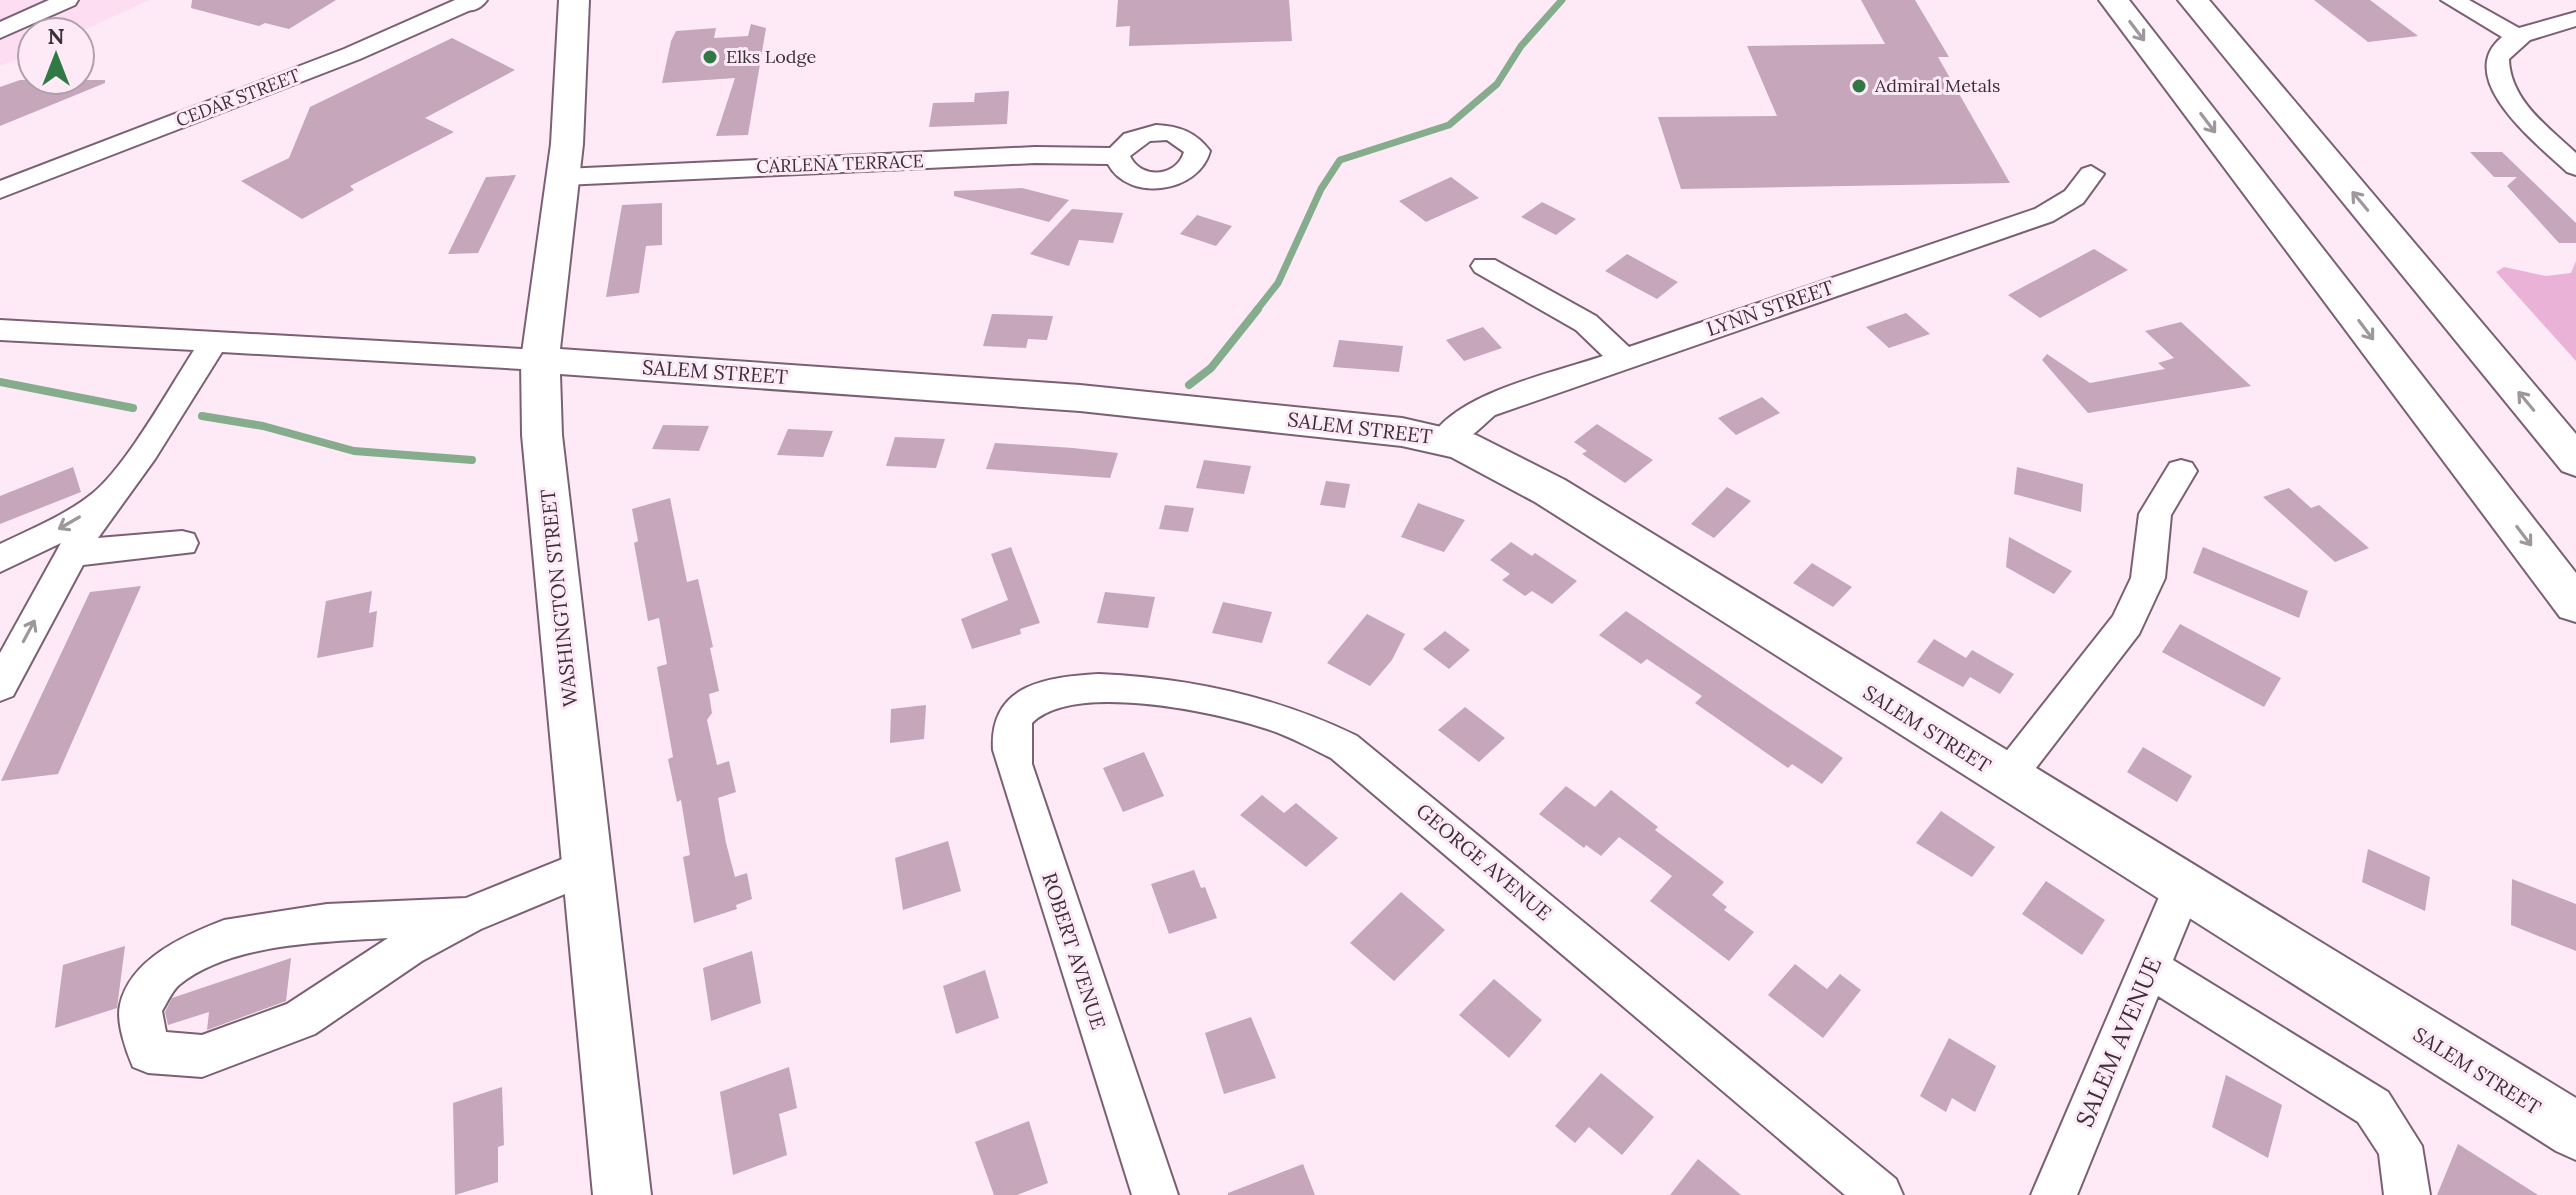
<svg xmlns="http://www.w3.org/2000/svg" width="2576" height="1195" viewBox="0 0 2576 1195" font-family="Lora,serif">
<rect width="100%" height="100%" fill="#feeaf7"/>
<path fill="#fcddf1" d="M0 0H149L80 32H32V53L0 66Z"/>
<path fill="#ebb2d8" d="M2576 261V361L2496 272 2504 267 2546 276 2571 273Z"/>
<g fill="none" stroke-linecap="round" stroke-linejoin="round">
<path stroke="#85ac8c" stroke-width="7" d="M1256 311 1278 283 1321 189 1340 160 1449 125 1497 84 1521 46 1562 0"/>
<path stroke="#85ac8c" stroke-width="8" d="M0 382 133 408
M1189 385 1211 368 1258 309
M202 416 263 426 354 451 472 460"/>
</g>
<path fill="#c5a6ba" d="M192 0H336L289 29 265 23 259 26 191 8Z
M1118 0H1289L1292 41 1129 46 1130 26 1116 27Z
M1861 0H1915L1949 57H1938L2010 183 1681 189 1658 117 1777 116 1747 46 1885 44Z
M2314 0H2370L2418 36 2368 42Z
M751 24 766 28 748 135 716 136 735 78 662 83 671 41 676 31 716 28 714 38 748 36Z
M452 38 515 70 425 118 454 132 350 186 354 190 302 219 241 181 289 158 310 107Z
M20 80H105V83L0 126V87Z
M1009 91 1007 124 929 127 933 103 974 102 975 93Z
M2470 152H2502L2576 223V243H2559L2507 186 2517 177H2494Z
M516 175 478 253 448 254 486 177Z
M1451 177 1479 198 1426 222 1399 201Z
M1022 188 1069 200 1049 222 954 196V191Z
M1542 202 1576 219 1556 235 1521 217Z
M662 203V245L646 246 639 293 606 297 622 205Z
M1072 209 1123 213 1113 243 1079 240 1069 266 1030 254Z
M1197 215 1232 226 1216 246 1180 234Z
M2094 249 2128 270 2040 318 2008 295Z
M1627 254 1678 282 1657 299 1605 271Z
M1906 313 1930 334 1889 348 1866 327Z
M992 314 1053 316 1047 340 1028 339 1026 348 983 346Z
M2181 322 2251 386 2088 413 2042 360 2047 354 2090 383 2165 369 2158 363 2174 358 2145 331Z
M1483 327 1502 348 1464 361 1446 340Z
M1339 340 1403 346 1399 372 1333 367Z
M1762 397 1780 413 1736 435 1718 418Z
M1597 424 1653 460 1625 483 1582 454 1587 451 1574 442Z
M663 425 709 426 699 451 652 449Z
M788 429 833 431 823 457 777 455Z
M895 437 945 439 936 468 886 466Z
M995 443 1073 448 1118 453 1110 478 986 469Z
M1204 460 1251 466 1244 494 1196 488Z
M73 467 81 492 0 524V496Z
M2017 467 2083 484 2081 512 2014 494Z
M1326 481 1350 484 1345 508 1320 505Z
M1727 487 1751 501 1714 538 1691 524Z
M2289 488 2311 508 2319 505 2369 548 2335 562 2263 497Z
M670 498 687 582 698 579 713 647 710 648 719 691 709 694 712 713 707 720 717 765 729 761 736 792 718 798 726 843 735 877 747 873 752 899 736 905 737 909 694 923 683 857 690 855 681 800 677 802 668 759 673 757 657 667 667 664 659 618 648 621 634 543 638 541 632 509Z
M1418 503 1465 520 1444 552 1401 537Z
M1165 505 1194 508 1188 532 1159 529Z
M2009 537 2072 571 2054 594 2006 567Z
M1511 542 1532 556 1535 553 1577 581 1552 604 1532 591 1525 596 1502 580 1510 574 1490 560Z
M1011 547 1040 623 1020 629 1021 634 972 649 961 619 1008 600 991 554Z
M2203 547 2308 591 2299 618 2193 573Z
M1812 563 1852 587 1833 607 1793 583Z
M141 586 58 774 1 781 90 592Z
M372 591 369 613 377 611 373 647 317 658 326 601Z
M1105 592 1155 597 1148 628 1097 623Z
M1223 602 1272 612 1262 643 1212 633Z
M1626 611 1768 708 1843 758 1822 784 1792 764 1788 768 1695 703 1702 696 1647 659 1641 664 1599 635Z
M1367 614 1405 634 1392 660 1370 686 1327 663Z
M2180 624 2281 678 2264 707 2162 652Z
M1445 631 1470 650 1449 669 1423 649Z
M1934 639 1966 658 1972 650 2014 674 2000 694 1970 677 1963 687 1917 662Z
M926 705 924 739 890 743 891 709Z
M1465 707 1505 738 1479 762 1438 730Z
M2143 747 2192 776 2177 802 2127 772Z
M1144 752 1164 796 1123 812 1103 768Z
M1566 786 1595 807 1611 790 1658 827 1655 830 1724 882 1712 895 1727 907 1724 910 1754 932 1729 961 1650 901 1672 876 1619 837 1601 856 1586 845 1584 848 1539 814Z
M1262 795 1284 813 1296 803 1338 838 1306 867 1240 815Z
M1941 811 1995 847 1972 877 1916 843Z
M948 841 961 891 903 910 895 858Z
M2368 849 2430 877 2425 911 2362 882Z
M1194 870 1201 888 1205 887 1217 918 1169 934 1151 884Z
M2512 879 2576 904V951L2511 925Z
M2046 881 2105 920 2082 955 2022 914Z
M1401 892 1445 930 1394 981 1350 943Z
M125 946 117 1008 55 1028 63 965Z
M752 951 761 1003 711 1021 703 968Z
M291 958 286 1001 207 1030 209 1012 168 1025 165 1012 172 998Z
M1795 964 1827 989 1840 974 1861 990 1823 1038 1768 995Z
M985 970 999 1018 956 1034 943 986Z
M1494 979 1542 1020 1509 1058 1459 1015Z
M1251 1017 1276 1078 1224 1094 1205 1033Z
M1949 1038 1996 1066 1975 1112 1952 1098 1946 1112 1920 1096Z
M789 1067 797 1108 779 1114 787 1155 733 1175 720 1092Z
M1601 1073 1654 1117 1622 1155 1589 1127 1575 1143 1555 1126Z
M2226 1075 2282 1105 2268 1158 2212 1127Z
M502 1087 504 1145 498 1147V1182L455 1195 453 1103Z
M1029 1121 1048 1183 1017 1195H994L975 1142Z
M2458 1144 2538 1195H2437Z
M1698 1159 1741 1195H1670Z
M1303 1164 1315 1195H1228V1193Z"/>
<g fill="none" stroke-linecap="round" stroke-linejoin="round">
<g stroke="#7b6072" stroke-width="4">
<path id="minor" d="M49 0H78L75 5 0 38V22Z
M455 0H485L482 5 360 59 0 198V181L344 49Z
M2441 0H2469L2519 28 2576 12V26L2530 40 2509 59C2510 100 2548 127 2576 153V175L2567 172C2537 144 2452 78 2502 37Z
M1156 125C1179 126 1196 132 1210 151 1199 193 1129 203 1108 164L1035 163 564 185 551 177 564 169 1035 147 1110 148 1124 134ZM1167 140 1184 152C1177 177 1141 180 1130 156L1150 141Z
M2091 166 2104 174 2083 203 2053 221 1495 415C1477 430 1458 454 1434 447L1430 439C1457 392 1554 373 1603 356L1576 330 1475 272 1471 266 1475 260H1495L1596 316 1629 347 2035 209 2065 191 2082 169Z
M0 320 540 350 550 353 555 360 550 367 540 370 222 352 155 459 98 538 182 531 194 534 198 543 194 552 83 565 13 696 0 701V653L61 543 0 572V544C31 529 66 515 93 493 126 466 169 389 194 350L0 340Z
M2181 460 2192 463 2197 471 2171 515 2165 578 2139 634 2019 790 2006 795 1993 790 1987 779 1993 768 2113 616 2131 578 2139 514 2170 463Z
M1099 674C1190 678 1275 696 1357 736L1896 1179 1903 1195H1845L1331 758C1309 747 1287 735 1264 728 1211 711 1073 682 1032 723V764L1178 1195H1132L993 750C989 684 1047 677 1099 674Z
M587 849 601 855 607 867 601 879 481 929 422 961 315 1034 202 1077 148 1073 133 1067C126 1051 116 1022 120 1005 130 959 185 935 224 920L327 904 466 898ZM388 938 287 1004 202 1035 166 1032 162 1011C167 1003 172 991 179 985 230 943 324 942 388 938Z
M2182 871 2196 876 2202 889 2173 960 2388 1092 2422 1146 2430 1195H2384L2379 1154 2358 1122 2158 996 2077 1195H2031L2168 876Z"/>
</g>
<g stroke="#7b6072" stroke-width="4">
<path id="major" d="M455 0H487C479 11 470 12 458 9Z
M559 0H589L583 144 560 349 1080 385 1402 418 1476 435 1565 480 2576 1098V1160L2556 1151 1535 502 1451 457 1402 446 1080 411 560 374 562 435 651 1195H593L522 435 521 360 551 144Z"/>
</g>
<g stroke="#7b6072" stroke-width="4">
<path id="highway" d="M2099 0H2129L2576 573V622L2560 617Z
M2178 0H2209L2576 434V476L2562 471Z"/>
</g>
<use href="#minor" fill="#fff" fill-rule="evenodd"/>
<use href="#major" fill="#fff" fill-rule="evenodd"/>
<use href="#highway" fill="#fff" fill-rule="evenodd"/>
</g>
<defs><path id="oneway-shaft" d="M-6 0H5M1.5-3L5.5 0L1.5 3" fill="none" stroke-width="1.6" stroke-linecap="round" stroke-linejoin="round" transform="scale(2)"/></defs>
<g stroke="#9e989c">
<use href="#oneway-shaft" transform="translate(2137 31) rotate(53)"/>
<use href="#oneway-shaft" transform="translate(2208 123) rotate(53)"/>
<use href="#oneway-shaft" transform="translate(2360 201) rotate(-130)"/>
<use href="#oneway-shaft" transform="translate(2366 330) rotate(53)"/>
<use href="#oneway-shaft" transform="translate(2526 401) rotate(-130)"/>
<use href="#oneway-shaft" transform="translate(69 523) rotate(150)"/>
<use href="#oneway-shaft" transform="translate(2524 536) rotate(53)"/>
<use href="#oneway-shaft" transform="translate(29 631) rotate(-62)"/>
</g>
<g fill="#307844" stroke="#feeaf7" stroke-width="3">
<circle cx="710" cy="57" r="8"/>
<circle cx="1859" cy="86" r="8"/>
</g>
<g text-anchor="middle" stroke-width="6" stroke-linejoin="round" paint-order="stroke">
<g font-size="18" fill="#3c3038" stroke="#feeaf7" text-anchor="start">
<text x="726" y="63">Elks Lodge</text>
<text x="1875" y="92">Admiral Metals</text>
</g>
<g font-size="18" fill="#3c3038" stroke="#feeaf7">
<text transform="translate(238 98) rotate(-21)" y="6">CEDAR STREET</text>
<text transform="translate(840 164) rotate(-2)" y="6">CARLENA TERRACE</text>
</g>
<g font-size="20" fill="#3c3038" stroke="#feeaf7">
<text transform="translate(1770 308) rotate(-19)" y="7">LYNN STREET</text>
<text transform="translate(715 372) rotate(4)" y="7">SALEM STREET</text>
<text transform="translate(1360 428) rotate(7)" y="7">SALEM STREET</text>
<text transform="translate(559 598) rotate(-96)" y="7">WASHINGTON STREET</text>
<text transform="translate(1927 729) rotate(32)" y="7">SALEM STREET</text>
<text transform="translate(1484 862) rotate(40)" y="7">GEORGE AVENUE</text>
<text transform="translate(1074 951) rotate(72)" y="7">ROBERT AVENUE</text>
<text transform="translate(2477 1071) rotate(32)" y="7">SALEM STREET</text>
</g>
<g font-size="24" fill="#3c3038" stroke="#feeaf7">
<text transform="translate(2119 1042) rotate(-67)" y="8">SALEM AVENUE</text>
</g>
</g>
<g transform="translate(56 56)"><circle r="38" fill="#feeaf7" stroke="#b0a0ab" stroke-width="2"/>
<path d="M0-6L14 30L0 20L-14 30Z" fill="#307844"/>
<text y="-12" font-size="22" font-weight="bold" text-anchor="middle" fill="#3c3038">N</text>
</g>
</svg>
